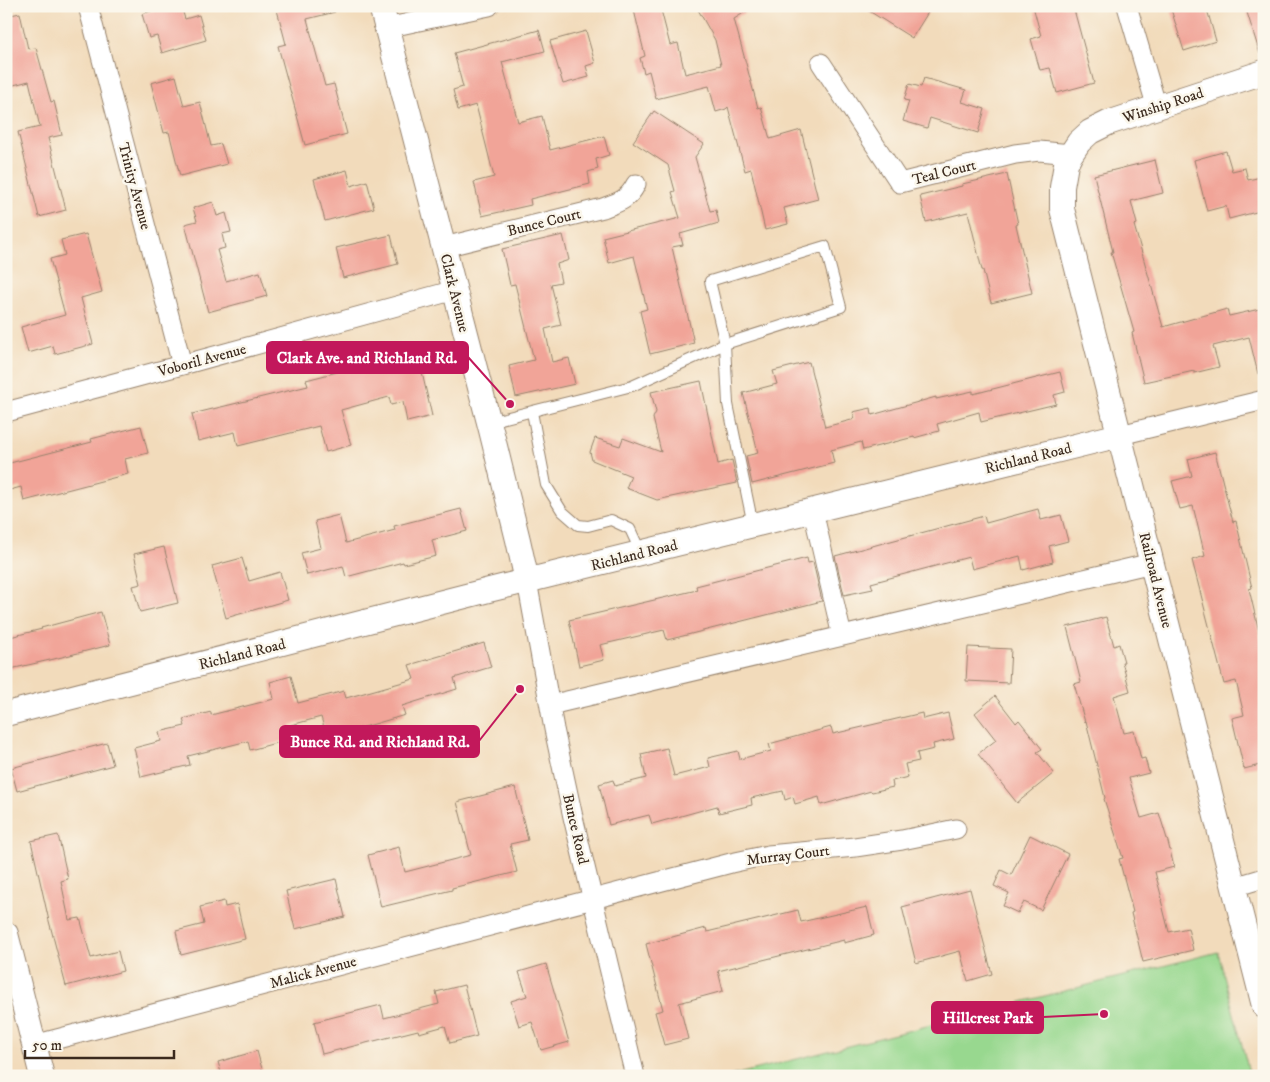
<svg xmlns="http://www.w3.org/2000/svg" width="1270" height="1082" viewBox="0 0 1270 1082" font-family="'IM FELL DW Pica',serif">
<rect width="100%" height="100%" fill="#fbf7ec"/>
<filter id="ink" filterUnits="userSpaceOnUse"><feTurbulence type="fractalNoise" baseFrequency=".02" numOctaves="2"/><feDisplacementMap in="SourceGraphic" scale="10" xChannelSelector="R" yChannelSelector="G"/><feConvolveMatrix kernelMatrix="1 2 1 2 8 2 1 2 1" color-interpolation-filters="sRGB"/></filter>
<filter id="wash" filterUnits="userSpaceOnUse"><feTurbulence type="fractalNoise" baseFrequency=".0096" numOctaves="4" result="noise"/><feDisplacementMap in="SourceGraphic" scale="20" xChannelSelector="R" yChannelSelector="G"/><feGaussianBlur stdDeviation="1.12" result="paint"/><feColorMatrix in="noise" values="0 0 0 0 0 0 0 0 0 0 0 0 0 0 0 0 0 1.4 0 .05"/><feComposite in="paint" operator="in"/></filter>
<g filter="url(#wash)">
<rect width="100%" height="100%" fill="#f2dbbb"/>
<path fill="#98d88f" stroke="#6a8156" d="M1218 952 1250 1076H730Z"/>
<g id="blocks">
<path fill="#f1a498" d="M153 6H181L185 19 199 15 206 40 162 53 157 36 149 38 142 14 154 10Z
M276 6H334L335 12 307 19 325 86 334 84 347 134 305 145 278 46 286 44Z
M633 6H660L670 45 678 43 685 74 721 65 715 40 696 6H755L734 19 758 108 761 107 770 139 801 130 818 199 784 208 788 224 765 230 751 169 745 171 728 107 726 109 716 112 709 86 656 99 649 71 644 73 640 58 645 56Z
M861 6H932L912 38Z
M1033 6H1073L1094 83 1057 93 1050 68 1040 70 1031 39 1041 36Z
M1170 6H1206L1216 41 1184 51Z
M1245 6H1264V53L1260 54Z
M20 13 28 49 36 48 51 102 54 101 62 135 48 138 66 210 39 217 18 132 40 127 29 81 6 87V16Z
M539 30 545 51 502 62 518 122 542 116 550 150 604 136 609 155 596 159 598 169 588 172 590 184 530 199 531 205 482 216 474 182 494 177 476 105 458 110 453 90 463 87 454 53Z
M586 31 595 63 586 66 589 77 563 84 550 41Z
M176 76 184 106 200 102 211 146 221 144 227 164 180 176 169 132 164 133 151 83Z
M924 78 966 90 962 102 985 109 978 133 930 118 927 128 903 121 909 101 904 100 909 84 921 87Z
M654 111 704 144 695 157 710 211 716 210 719 223 680 234 683 245 672 247 694 343 650 354 640 311 647 309 634 256 609 263 603 237 680 218 672 192 675 191 668 165 633 142Z
M1226 151 1232 171 1245 168 1248 180 1261 177 1264 187V210L1229 219 1226 206 1207 211 1194 160Z
M1155 160 1163 193 1131 201 1137 224 1134 225 1163 327 1227 309 1229 316 1264 308V374H1258L1249 337 1213 346 1219 367 1194 373V371L1144 382 1132 333 1134 332 1111 252H1113L1094 175Z
M347 170 351 186 367 181 374 208 325 221 314 179Z
M1007 174 1018 224 1016 225 1032 293 991 303 983 270H982L968 212 926 222 920 196 962 186V184Z
M213 202 217 216 226 213 231 232 222 234 225 248 217 250 226 281 260 272 267 296 208 312 185 224 197 221 193 208Z
M86 234 102 292 81 298 93 344 55 354 53 346 28 353 21 327 65 315 50 259 65 255 61 240Z
M391 235 398 264 343 278 336 248Z
M563 235 569 260 557 264 561 282 551 284 561 325 545 329 552 362 569 358 575 384 516 397 509 366 534 360 515 284 510 285 502 249Z
M417 351 432 416 407 422 403 402 391 405 389 397 341 410 351 445 326 452 319 426 238 446 235 432 198 441 192 414 308 386 306 380 388 359V358Z
M809 362 825 427 855 419 853 412 871 408 872 415 936 397V399L973 391V394L1060 372 1065 392 1054 395 1056 404 981 422 979 412 937 424 939 431 914 438V437L863 450 861 442 831 450 834 463 752 484 746 456 758 453 743 393 777 384 773 371Z
M701 381 718 464 732 460 737 483 657 500 626 488 631 476 592 460 590 452 595 438 620 446 623 438 661 452 653 418 656 412 651 392Z
M141 426 148 453 125 459 128 474 24 501 21 487 6 491V464L92 442 91 439Z
M1215 452 1233 522 1236 521 1252 588 1249 589 1264 653V764L1244 769 1232 718 1244 715 1236 681 1224 684 1192 560 1205 556 1193 506 1180 509 1172 481 1192 476 1188 459Z
M461 509 467 531 432 540 436 556 404 564 403 562 346 577 343 566 307 575 301 553 321 548 315 521 339 515 346 543 395 530 394 526Z
M1038 509 1041 520 1061 515 1068 541 1049 546 1053 562 1023 570 1020 556 972 569 969 557 871 583 873 589 844 595 835 556 984 516 986 523Z
M164 547 178 603 140 612 133 586 141 584 134 554Z
M242 558 249 581 280 572 288 600 226 618 212 566Z
M807 558 808 563 813 562 822 601 667 640 664 630 600 645 604 660 579 666 569 620 697 590 696 586Z
M101 612 110 645 50 660 6 670V638L42 629 41 628Z
M1106 617 1114 646 1119 644 1124 662H1122L1130 691 1114 696 1124 733 1134 731 1141 759 1145 758 1149 773 1129 778 1141 818 1159 813 1168 842 1174 867 1155 872 1162 899 1161 900 1169 932 1188 928 1193 950 1143 962 1131 913 1133 912 1119 859 1123 858 1104 799 1105 798 1086 721 1085 722 1074 684 1081 682 1067 627Z
M484 643 491 667 454 678 457 689 402 706 405 715 327 738 321 717 291 725 294 738 250 750 248 741 188 756 190 765 141 777 134 748 161 741 159 732 185 726 183 719 211 712V715L274 699 270 682 291 676 298 703 344 691 346 698 414 679 409 665Z
M968 647 1011 649 1009 683 966 681Z
M995 696 1016 723 1019 720 1042 749 1037 752 1054 773 1017 803 978 754 996 740 975 713Z
M922 713 923 719 948 713 954 739 933 744 934 749 917 753 919 761 905 764 908 777 892 781 893 787 872 792 871 791 821 805 819 797 795 804 793 797 785 800 783 791 751 798 752 805 719 813 717 806 652 824 649 815 609 825 599 784 613 780 615 786 646 778 641 754 667 748 674 776 710 767 708 758 738 751 740 759 771 751 769 744 831 727 833 734Z
M107 743 113 765 17 791 11 768Z
M515 787 528 840 510 844 517 872 452 888V890L381 907 368 855 399 847 405 872 471 855 457 802Z
M58 835 68 879 61 881 69 920 80 918 91 958 118 951 123 971 66 986 49 921 31 841Z
M1030 835 1068 854 1041 910 1024 902 1018 913 1003 906 1009 893 994 886 1001 870 1011 875Z
M336 879 345 917 295 929 286 891Z
M970 889 992 974 968 981 960 951 916 963 902 907Z
M224 901 225 907 237 904 245 939 181 955 176 931 204 924 200 907Z
M867 907 874 935 844 943V940L718 971 723 991 679 1003 688 1039 664 1045 655 1012 663 1010 646 944 706 928 707 932 798 910 801 922Z
M546 964 569 1042 541 1050 532 1022 519 1026 511 1001 527 996 519 972Z
M464 985 477 1036 450 1043 445 1026 419 1033 418 1030 322 1054 314 1022 381 1005 384 1018 439 1004 436 992Z
M257 1051 264 1076H222L218 1062Z"/>
</g>
</g>
<g filter="url(#ink)">
<use href="#blocks" fill-opacity="0" stroke="#96826c" stroke-width="1"/>
<g fill="none" stroke-linecap="round" stroke-linejoin="round">
<g stroke="#96826c" stroke-width="12">
<path id="service" d="M532 412 546 485 562 511 578 525 588 526 611 520 630 529 641 553
M489 422 632 386 725 344 841 307 825 246 710 281 725 344 728 404 753 525"/>
</g>
<g stroke="#96826c" stroke-width="21">
<path id="minor" d="M88 6 182 365
M1127 6 1157 108
M386 28 489 6
M821 63 900 183 1015 154 1039 151 1071 154
M444 247 603 208C619 202 628 200 636 184
M6 412 182 365 455 290
M1120 435 1264 400
M813 511 842 636
M527 581 554 729 573 817 635 1076
M550 705 1152 563
M1234 887 1264 878
M34 1045 731 863 768 855 855 847 902 840 956 829"/>
</g>
<g stroke="#96826c" stroke-width="26">
<path id="tertiary" d="M381 6 491 430 518 540 527 581
M1264 72 1108 123 1090 132 1079 142 1071 154 1066 164 1062 187V209L1264 1006
M6 714 489 590 1120 435
M6 934 42 1076"/>
</g>
<use href="#service" stroke="#fff" stroke-width="10"/>
<use href="#minor" stroke="#fff" stroke-width="19"/>
<use href="#tertiary" stroke="#fff" stroke-width="24"/>
</g>
</g>
<g text-anchor="middle" stroke-width="5" stroke-linejoin="round" paint-order="stroke">
<g font-size="15" fill="#3b2a1e" stroke="#fbf7ec">
<text transform="translate(1163 105) rotate(-18)" y="5">Winship Road</text>
<text transform="translate(944 172) rotate(-14)" y="5">Teal Court</text>
<text transform="translate(135 186) rotate(75)" y="5">Trinity Avenue</text>
<text transform="translate(544 222) rotate(-14)" y="5">Bunce Court</text>
<text transform="translate(455 293) rotate(76)" y="5">Clark Avenue</text>
<text transform="translate(202 360) rotate(-15)" y="5">Voboril Avenue</text>
<text transform="translate(1028 458) rotate(-14)" y="5">Richland Road</text>
<text transform="translate(634 555) rotate(-14)" y="5">Richland Road</text>
<text transform="translate(1156 580) rotate(76)" y="5">Railroad Avenue</text>
<text transform="translate(242 654) rotate(-14)" y="5">Richland Road</text>
<text transform="translate(576 829) rotate(77)" y="5">Bunce Road</text>
<text transform="translate(788 855) rotate(-7)" y="5">Murray Court</text>
<text transform="translate(313 972) rotate(-15)" y="5">Malick Avenue</text>
</g>
</g>
<path fill="none" stroke="#c2185b" stroke-width="2" d="M510 404L468 357M520 689L479 741M1104 1014L1043 1017"/>
<g fill="#c2185b" stroke="#fbf7ec" stroke-width="2">
<circle cx="510" cy="404" r="5"/>
<circle cx="520" cy="689" r="5"/>
<circle cx="1104" cy="1014" r="5"/>
</g>
<g fill="#c2185b" stroke="#c2185b" stroke-width="2">
<rect x="267" y="342" width="201" height="31" rx="5"/>
<rect x="280" y="726" width="199" height="31" rx="5"/>
<rect x="932" y="1002" width="111" height="31" rx="5"/>
</g>
<g font-size="16" text-anchor="middle" font-weight="bold" fill="#fff">
<text x="367" y="363">Clark Ave. and Richland Rd.</text>
<text x="380" y="747">Bunce Rd. and Richland Rd.</text>
<text x="988" y="1023">Hillcrest Park</text>
</g>
<rect width="1270" height="1082" fill="none" stroke="#fbf7ec" stroke-width="25"/>
<path d="M25 1050v8h149v-8" fill="none" stroke="#3b2a1e" stroke-width="2.5"/>
<text x="32" y="1050" font-size="15" fill="#3b2a1e" stroke="#fbf7ec" stroke-width="4" paint-order="stroke">50 m</text>
</svg>
